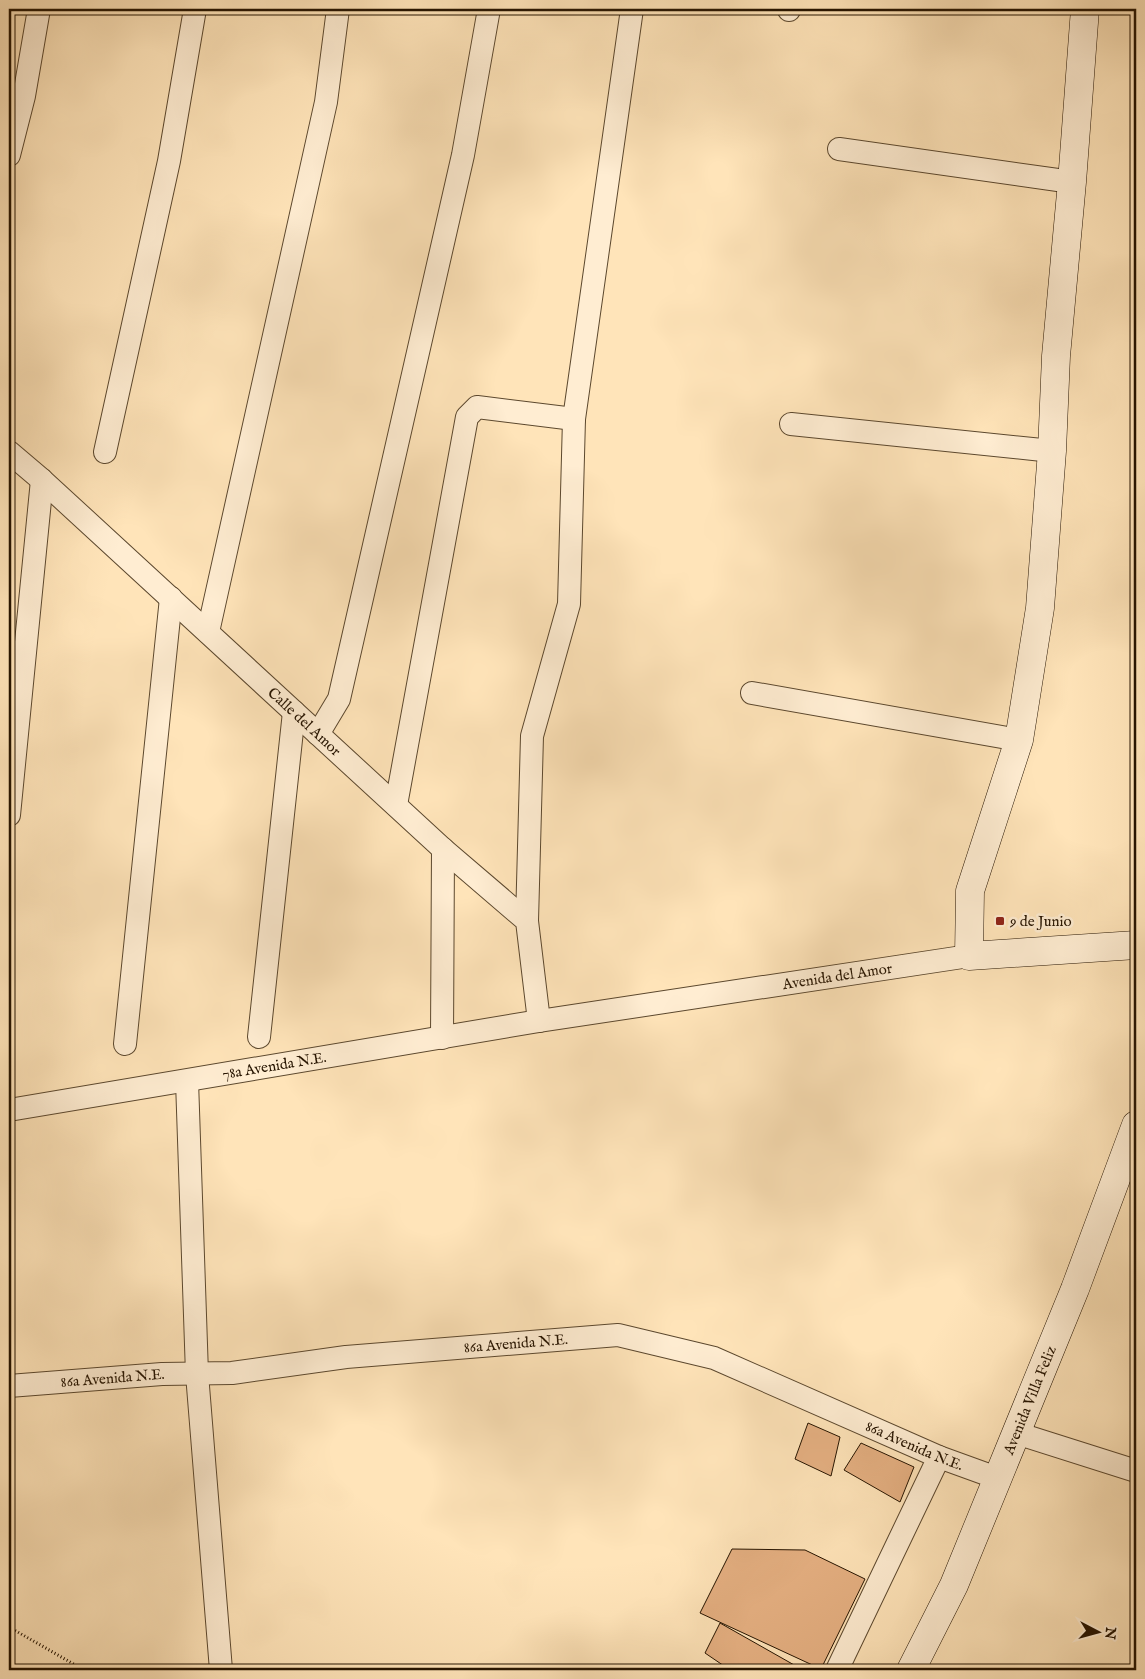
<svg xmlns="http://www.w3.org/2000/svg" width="1145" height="1679" viewBox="0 0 1145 1679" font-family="'IM FELL English',serif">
<rect width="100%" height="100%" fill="#ffe4b9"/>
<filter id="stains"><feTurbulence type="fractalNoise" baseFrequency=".004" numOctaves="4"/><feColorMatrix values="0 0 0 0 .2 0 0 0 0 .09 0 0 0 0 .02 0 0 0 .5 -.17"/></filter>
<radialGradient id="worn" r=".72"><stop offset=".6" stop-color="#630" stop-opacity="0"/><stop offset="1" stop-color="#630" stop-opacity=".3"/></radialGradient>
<path fill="#e5b082" stroke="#261400" d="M808 1423 840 1437 831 1476 795 1459Z
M861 1443 914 1467 900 1502 844 1470Z
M732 1549 805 1550 865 1579 821 1669 700 1613Z
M720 1623 803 1670H730L705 1653Z"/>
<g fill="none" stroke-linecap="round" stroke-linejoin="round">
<g stroke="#5c482e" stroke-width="24">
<g id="street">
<path d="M789 10V9"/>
<path d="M839 149 1072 182"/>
<path d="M9 155 24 96 39 9"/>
<path d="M791 424 1052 451"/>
<path id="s1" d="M9 452 42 480 443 849 527 921 539 1021"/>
<path d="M105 452 169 161 195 9"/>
<path d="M208 632 326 102 338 9"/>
<path d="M752 693 1019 740"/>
<path d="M318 734 339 699 463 155 489 9"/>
<path d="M396 805 467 417 477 407 574 419"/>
<path d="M9 815 42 480"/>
<path d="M527 921 532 736 569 604 574 419 632 9"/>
<path d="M259 1037 294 712"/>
<path d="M442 1038 443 849"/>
<path d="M125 1044 171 598"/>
<path d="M187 1081 197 1374 221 1670"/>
<path id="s2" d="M9 1110 539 1021 969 956"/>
<path id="s3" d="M9 1386 162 1374 232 1373 346 1357 618 1335 714 1358 939 1457 997 1478"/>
<path d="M1016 1433 1136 1471"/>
<path d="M837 1670 939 1457"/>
</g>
</g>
<g stroke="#261400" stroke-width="29">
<g id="secondary">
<path d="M1085 9 1072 182 1056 356 1052 451 1040 608 1019 740 970 891 969 956 1136 945"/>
<path id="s4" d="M911 1670 954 1585 1075 1289 1136 1125"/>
</g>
</g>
<path stroke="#261400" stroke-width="3" stroke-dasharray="1 2.5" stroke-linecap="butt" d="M9 1627 84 1670"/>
<use href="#street" stroke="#ffedd2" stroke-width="22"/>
<use href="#secondary" stroke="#ffedd2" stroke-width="28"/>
</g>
<rect fill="#8f2418" stroke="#ffedd2" stroke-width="2" x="995" y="916" width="10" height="10" rx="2.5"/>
<g text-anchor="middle" stroke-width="5" stroke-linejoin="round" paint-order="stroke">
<g font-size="15" fill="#261400" stroke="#ffedd2">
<text dy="5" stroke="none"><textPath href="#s1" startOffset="400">Calle del Amor</textPath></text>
<text dy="5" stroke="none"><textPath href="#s2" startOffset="839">Avenida del Amor</textPath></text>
<text dy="5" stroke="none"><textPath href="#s2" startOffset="269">78a Avenida N.E.</textPath></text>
<text dy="5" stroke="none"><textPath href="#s3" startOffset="509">86a Avenida N.E.</textPath></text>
<text dy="5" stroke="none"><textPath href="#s3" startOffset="104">86a Avenida N.E.</textPath></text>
<text dy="5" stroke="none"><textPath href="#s4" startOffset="295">Avenida Villa Feliz</textPath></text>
<text dy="5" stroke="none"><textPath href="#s3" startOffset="929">86a Avenida N.E.</textPath></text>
</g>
<g font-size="15" fill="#261400" stroke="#ffedd2" text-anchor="start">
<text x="1010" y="926">9 de Junio</text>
</g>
</g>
<rect width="1145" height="1679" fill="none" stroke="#ffe4b9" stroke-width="30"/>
<rect x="10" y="10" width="1125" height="1659" fill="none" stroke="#261400" stroke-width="2.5"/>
<rect x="15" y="15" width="1115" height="1649" fill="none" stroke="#261400"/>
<g transform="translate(1098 1632) rotate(96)" stroke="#ffedd2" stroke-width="4" paint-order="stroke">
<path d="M0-4L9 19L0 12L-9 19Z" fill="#261400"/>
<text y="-8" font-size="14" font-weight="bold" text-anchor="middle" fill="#261400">N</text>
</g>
<rect width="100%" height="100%" filter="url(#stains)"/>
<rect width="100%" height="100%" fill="url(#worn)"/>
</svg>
